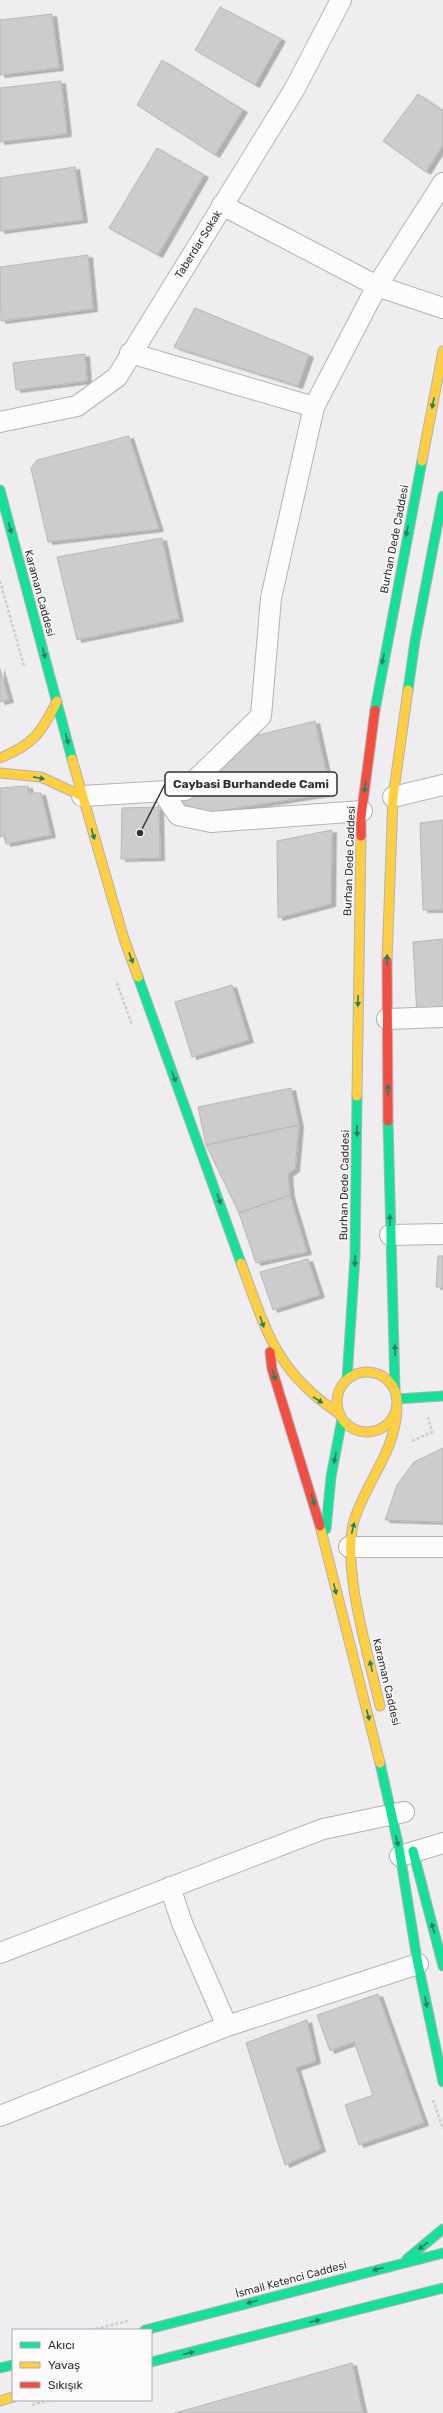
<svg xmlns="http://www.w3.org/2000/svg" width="443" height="2413" viewBox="0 0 443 2413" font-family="Rubik,sans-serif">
<defs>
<filter id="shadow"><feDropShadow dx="4.5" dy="2.5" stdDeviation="0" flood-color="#0004"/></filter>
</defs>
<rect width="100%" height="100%" fill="#efedf0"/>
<path fill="#cdcbcd" stroke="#b8b7b9" filter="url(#shadow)" d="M220 7 281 39 255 85 195 50Z
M52 14 59 68 0 75V20Z
M162 60 243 110 215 155 137 105Z
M61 81 67 134 0 142V88Z
M418 94 443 111V145L426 172 383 141Z
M157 148 204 175 158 255 109 228Z
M75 167 83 220 0 231V178Z
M88 255 93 309 1 321 0 267Z
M195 308 309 355 298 386 174 347Z
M85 354 87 381 16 390 13 363Z
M129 436 159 529 48 542 31 468 37 460Z
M162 538 179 619 77 640 57 557Z
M0 669 9 700 0 702Z
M315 721 331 793 201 814 181 802 250 737Z
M28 786 29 793H41L51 835 6 844 4 836 0 837V788Z
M159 807 160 858 121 859 122 808Z
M443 820V910H423L420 823Z
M332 830 331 904 278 918 277 841Z
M443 939V1014L417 1017 413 942Z
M232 985 249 1040 192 1057 175 1002Z
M291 1088 299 1125 206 1145 198 1107Z
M299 1125 295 1169 288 1174 290 1195 239 1213 206 1145Z
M290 1195 307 1252 256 1263 239 1213Z
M438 1256H443V1287H436Z
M308 1259 320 1295 273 1310 260 1272Z
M443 1448V1522L385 1520 397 1485 414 1462Z
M378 1994 424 2123 359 2145 345 2105 373 2095 354 2042 330 2051 317 2015Z
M307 2020 316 2061 296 2068 321 2149 285 2165 246 2043Z
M352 2363 363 2413H175Z"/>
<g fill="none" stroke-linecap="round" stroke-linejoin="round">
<g stroke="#b3b2b4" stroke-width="22">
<path id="street" d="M222 205 377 286 443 308
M130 353 314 407
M0 422 77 406 117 377 294 90 341 0
M163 792 178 815 211 822 362 811
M82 796 185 790 261 716 271 598 314 407 377 286 443 183
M393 797 443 785
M387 1019 443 1017
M390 1235 443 1234
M349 1547H443
M400 1856 443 1843
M170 1887 182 1923 227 2026
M0 1953 323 1829 404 1812
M0 2116 227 2026 418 1964"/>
</g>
<g stroke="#b3b2b4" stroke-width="11">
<path id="fast" d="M0 490 72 759
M408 690 415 641 443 496
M375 710 422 461
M138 977 241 1263
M388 1121 395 1389
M347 1379 355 1257 357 1096
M397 1399 443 1396
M326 1529 331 1477 342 1419
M380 1763 399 1848 417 1959 443 2082
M413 1851 443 1966
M407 2259 443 2229
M145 2330 443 2253
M151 2362 443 2288
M0 2368 13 2365"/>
</g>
<g stroke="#b3b2b4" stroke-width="11">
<path id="slow" d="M422 461 443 351
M0 758C33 745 42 732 57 701
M72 759 124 939 138 977
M0 773 41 777 82 796
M387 961 393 797 408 690
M357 1096 361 836
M241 1263C266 1330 276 1373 340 1414
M337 1402a30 30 0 1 1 60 0a30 30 0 1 1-60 0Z
M320 1526 380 1763
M380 1706C369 1657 341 1567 354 1521 366 1481 395 1453 397 1409
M0 2401 13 2397"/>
</g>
<g stroke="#b3b2b4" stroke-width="11">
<path id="jam" d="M361 836V817L375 710
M387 961 388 1121
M270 1352 272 1369 320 1526"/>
</g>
<path stroke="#cdcccd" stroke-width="2.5" stroke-dasharray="3 2" stroke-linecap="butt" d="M0 581 24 666
M117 983 132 1025
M412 1441 432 1432 428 1417
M433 2100 443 2129
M91 2330 128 2321
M32 2405 50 2400"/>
<use href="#street" stroke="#fdfcfd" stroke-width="20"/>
<use href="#fast" stroke="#16e098" stroke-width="9"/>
<use href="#slow" stroke="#ffcf43" stroke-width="9"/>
<use href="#jam" stroke="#f24e42" stroke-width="9"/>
</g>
<defs><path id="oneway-solid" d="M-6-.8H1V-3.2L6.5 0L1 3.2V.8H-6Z"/></defs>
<g fill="#268060">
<use href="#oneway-solid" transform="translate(433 403) rotate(101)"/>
<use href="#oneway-solid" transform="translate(10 528) rotate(75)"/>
<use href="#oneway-solid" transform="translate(407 531) rotate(101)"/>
<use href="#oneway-solid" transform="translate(44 653) rotate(75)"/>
<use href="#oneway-solid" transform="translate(383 659) rotate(101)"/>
<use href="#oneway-solid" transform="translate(67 739) rotate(75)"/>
<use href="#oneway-solid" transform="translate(39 778) rotate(11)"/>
<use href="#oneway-solid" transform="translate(365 787) rotate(97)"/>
<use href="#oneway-solid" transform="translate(93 834) rotate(74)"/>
<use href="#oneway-solid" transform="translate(131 958) rotate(70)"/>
<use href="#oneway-solid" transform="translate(387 960) rotate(-88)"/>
<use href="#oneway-solid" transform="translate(358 1001) rotate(91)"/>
<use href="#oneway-solid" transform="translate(174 1077) rotate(70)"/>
<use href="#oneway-solid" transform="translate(388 1090) rotate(-91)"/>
<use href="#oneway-solid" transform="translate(357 1131) rotate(90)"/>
<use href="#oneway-solid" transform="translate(219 1199) rotate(70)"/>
<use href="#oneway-solid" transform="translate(390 1220) rotate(-91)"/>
<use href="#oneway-solid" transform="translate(355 1261) rotate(93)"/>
<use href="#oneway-solid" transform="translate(262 1322) rotate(71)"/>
<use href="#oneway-solid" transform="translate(395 1350) rotate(-92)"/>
<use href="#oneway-solid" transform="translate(274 1375) rotate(73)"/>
<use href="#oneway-solid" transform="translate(318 1400) rotate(33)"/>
<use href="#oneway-solid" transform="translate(335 1458) rotate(101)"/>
<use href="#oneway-solid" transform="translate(313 1500) rotate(73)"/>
<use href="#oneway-solid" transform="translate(353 1528) rotate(-77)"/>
<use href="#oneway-solid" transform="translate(335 1589) rotate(77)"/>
<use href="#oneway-solid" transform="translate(371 1666) rotate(-103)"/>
<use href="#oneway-solid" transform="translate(368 1715) rotate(75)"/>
<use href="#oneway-solid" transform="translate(397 1841) rotate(77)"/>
<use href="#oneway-solid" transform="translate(433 1928) rotate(-106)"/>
<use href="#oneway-solid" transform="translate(426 2002) rotate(79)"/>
<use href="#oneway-solid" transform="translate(423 2246) rotate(142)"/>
<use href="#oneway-solid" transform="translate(378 2269) rotate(165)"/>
<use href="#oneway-solid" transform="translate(252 2302) rotate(165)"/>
<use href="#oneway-solid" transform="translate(315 2321) rotate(-14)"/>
<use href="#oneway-solid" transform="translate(189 2353) rotate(-14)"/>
</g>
<g text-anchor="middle" stroke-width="3" stroke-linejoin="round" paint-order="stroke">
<g font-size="11" fill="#333133" stroke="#fdfafe">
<text transform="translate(198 244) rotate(-58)" y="4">Taberdar Sokak</text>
<text transform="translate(394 539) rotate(-79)" y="4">Burhan Dede Caddesi</text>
<text transform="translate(40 593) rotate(75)" y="4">Karaman Caddesi</text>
<text transform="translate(349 861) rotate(-88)" y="4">Burhan Dede Caddesi</text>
<text transform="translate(344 1185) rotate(-89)" y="4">Burhan Dede Caddesi</text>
<text transform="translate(387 1682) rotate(77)" y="4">Karaman Caddesi</text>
<text transform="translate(291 2279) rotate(-15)" y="4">İsmail Ketenci Caddesi</text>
</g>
</g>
<path fill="none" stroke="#333133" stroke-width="1.5" d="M140 833L165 784"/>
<circle fill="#333133" stroke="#fdfafe" stroke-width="1.5" cx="140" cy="833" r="4"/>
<rect fill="#fdfafe" stroke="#333133" stroke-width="1.5" x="165" y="772" width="172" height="24" rx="4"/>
<g font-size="12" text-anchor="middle" font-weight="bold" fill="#333133">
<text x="251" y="788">Caybasi Burhandede Cami</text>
</g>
<rect x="12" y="2329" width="140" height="72" fill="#fdfafe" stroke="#acaaad"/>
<rect x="20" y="2342" width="20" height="6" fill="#16e098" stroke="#acaaad"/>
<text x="48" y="2349" font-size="12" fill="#333133">Akıcı</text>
<rect x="20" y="2362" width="20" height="6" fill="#ffcf43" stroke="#acaaad"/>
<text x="48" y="2369" font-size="12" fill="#333133">Yavaş</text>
<rect x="20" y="2382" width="20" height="6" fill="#f24e42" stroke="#acaaad"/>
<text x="48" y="2389" font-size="12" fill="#333133">Sıkışık</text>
</svg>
